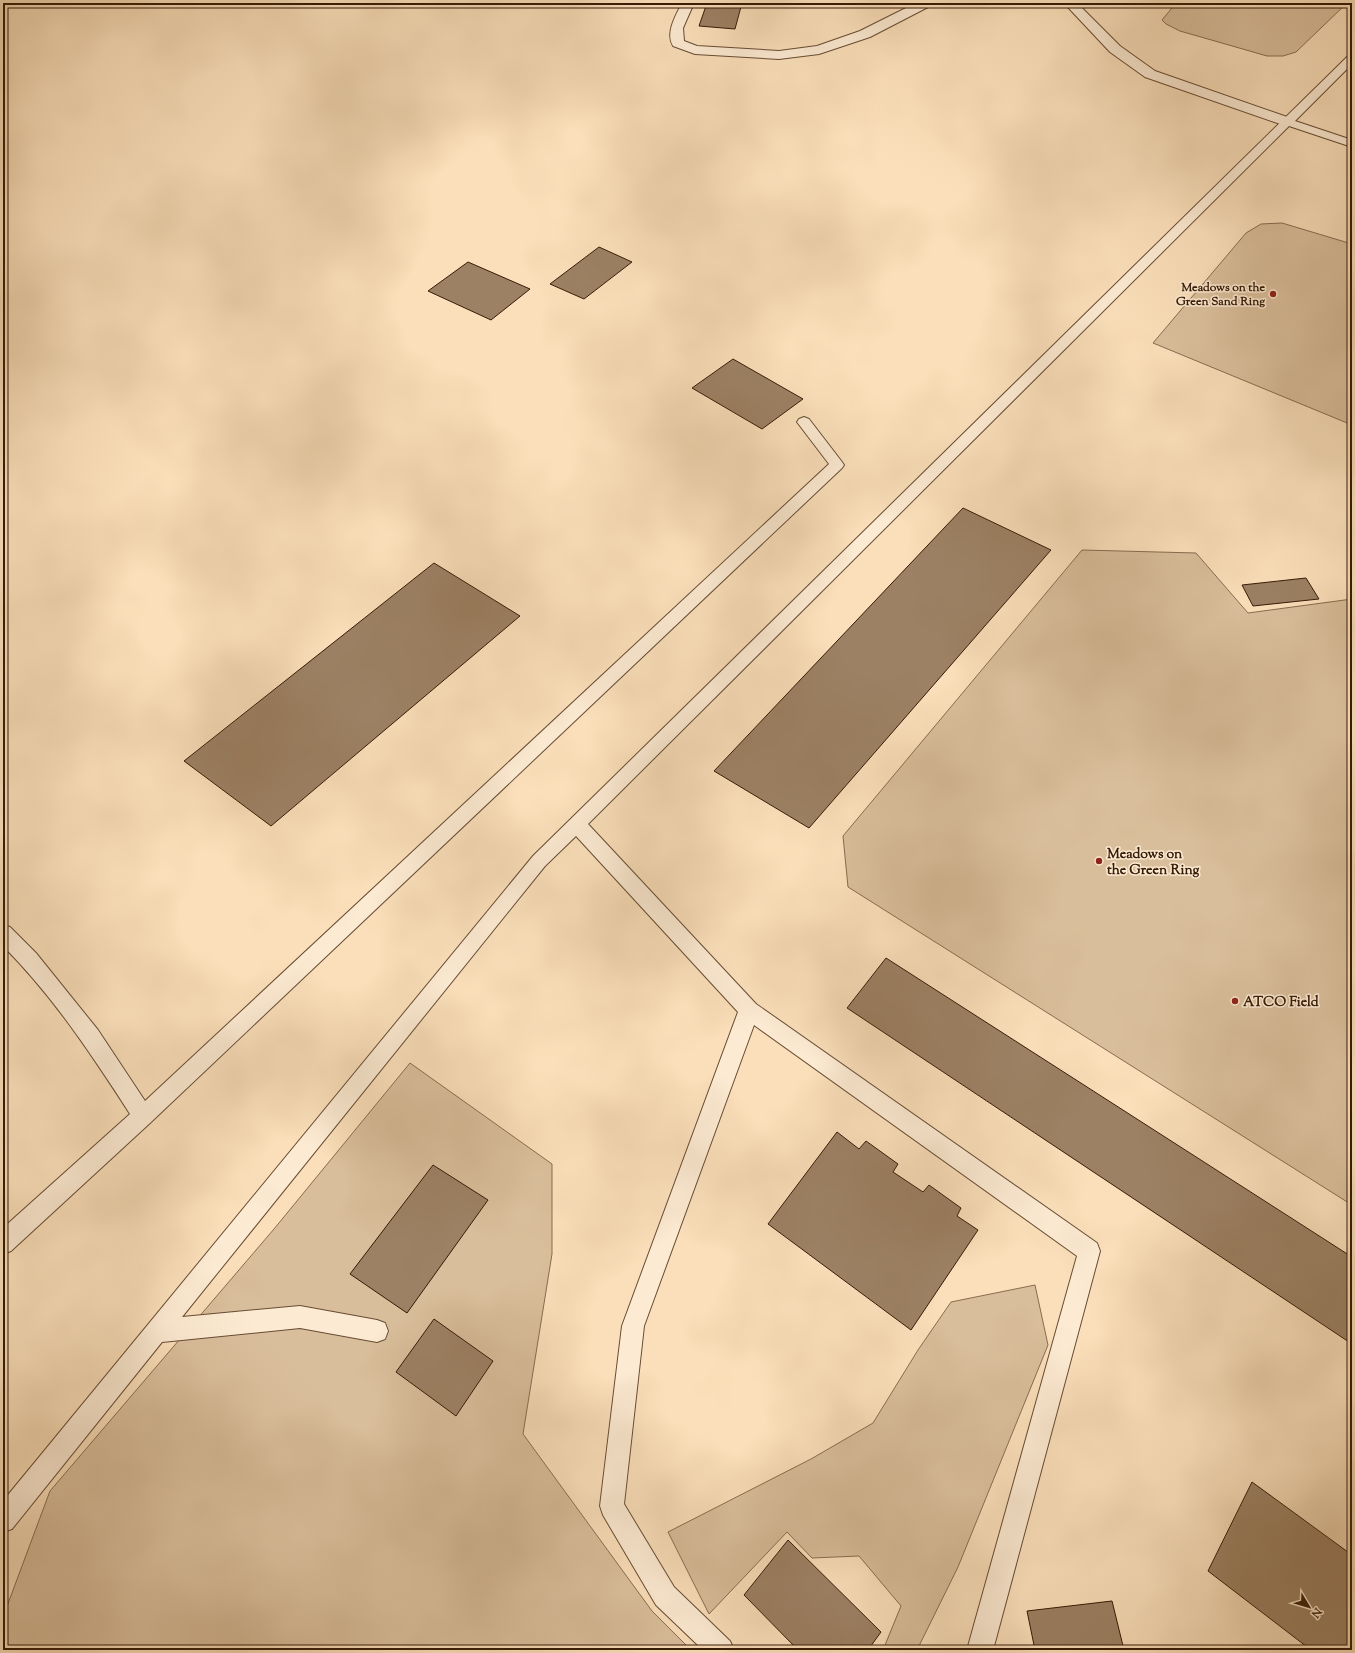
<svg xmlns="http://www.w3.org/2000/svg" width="1355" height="1653" viewBox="0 0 1355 1653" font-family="'Sorts Mill Goudy',serif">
<rect width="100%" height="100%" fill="#fadfba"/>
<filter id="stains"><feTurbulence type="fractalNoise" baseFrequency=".005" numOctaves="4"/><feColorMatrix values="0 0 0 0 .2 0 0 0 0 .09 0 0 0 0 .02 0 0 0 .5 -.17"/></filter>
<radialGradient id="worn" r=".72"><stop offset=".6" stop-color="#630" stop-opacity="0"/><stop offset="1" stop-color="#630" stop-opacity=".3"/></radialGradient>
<path fill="#d9be9b" stroke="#886c50" d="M1176 3H1347L1296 52 1283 56H1267L1180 31 1166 24 1162 20Z
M1282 223 1352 244V425L1153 343 1246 233 1261 224Z
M1082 550 1196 553 1248 613 1352 599V1205L848 887 843 836Z
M410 1063 552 1164V1254L523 1434 652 1611 691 1650H3V1617L50 1491 274 1229Z
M1035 1285 1048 1345 958 1567 917 1650H883L901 1606 859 1556 812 1558 787 1532 709 1614 668 1532 811 1459 873 1423 918 1350 951 1302Z"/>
<path fill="#9c8164" stroke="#361b06" d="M707 3H742L735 29 699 26Z
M599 247 632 262 584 299 550 284Z
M468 262 530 289 491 320 428 291Z
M733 359 803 399 762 429 692 388Z
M963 508 1051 550 809 828 714 771Z
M434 563 520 616 271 826 184 761Z
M1306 578 1319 599 1253 606 1242 585Z
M886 958 1352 1257V1344L847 1008Z
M837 1132 859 1149 866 1141 898 1164 893 1172 923 1192 929 1185 961 1208 957 1216 978 1230 911 1330 768 1224Z
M433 1165 488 1200 407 1313 350 1274Z
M434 1319 493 1361 456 1416 396 1372Z
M1252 1482 1352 1555V1650H1311L1208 1571Z
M788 1540 881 1632 868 1650H798L744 1595Z
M1112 1601 1124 1650H1035L1027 1611Z"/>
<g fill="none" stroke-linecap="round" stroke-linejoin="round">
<g stroke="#674c33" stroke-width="2">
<path id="lane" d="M1352 55V64L1295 121 1352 140V147L1289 126 588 824 756 1004 1097 1243 1100 1251 993 1650H967L1077 1256 754 1025 644 1326 624 1504 674 1587 730 1641 734 1650H703L656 1605 603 1515 600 1506 622 1326 738 1012 576 836 545 866 182 1317 300 1306 377 1320 385 1323 388 1331 385 1339 377 1342 300 1328 162 1342 12 1529 3 1532V1501L533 856 1348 56Z
M804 417 809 419 842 462 844 465 842 468 150 1123 11 1251 3 1254V1228L130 1114C92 1055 53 996 3 946V925L10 927 36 953 98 1030 145 1101 829 464 797 422 799 419Z"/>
</g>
<g stroke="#674c33" stroke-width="2">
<path id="street" d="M682 3H694L683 28 684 41 697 46 779 51 817 46 860 31 916 3H932L930 6 870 37 819 54 779 59 695 54 673 46C665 33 676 15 682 3Z
M1064 3H1077L1120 46 1155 71 1293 119 1295 122 1293 125H1283L1145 77 1110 52Z"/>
</g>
<use href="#lane" fill="#fcead2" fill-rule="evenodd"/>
<use href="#street" fill="#fcead2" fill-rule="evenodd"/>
</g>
<g fill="#8f2418" stroke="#fcead2" stroke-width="1.5">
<circle cx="1273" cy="294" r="4"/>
<circle cx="1099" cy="861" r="4"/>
<circle cx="1235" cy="1001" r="4"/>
</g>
<g text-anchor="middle" stroke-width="3" stroke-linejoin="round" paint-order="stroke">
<g font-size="12" font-weight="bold" fill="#361b06" stroke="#fcead2" text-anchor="end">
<text x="1265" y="291">Meadows on the<tspan x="1265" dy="14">Green Sand Ring</tspan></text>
</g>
<g font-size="14" font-weight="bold" fill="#361b06" stroke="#fcead2" text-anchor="start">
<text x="1107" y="858">Meadows on<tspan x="1107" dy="16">the Green Ring</tspan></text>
<text x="1243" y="1006">ATCO Field</text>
</g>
</g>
<rect width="1355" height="1653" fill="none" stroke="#fadfba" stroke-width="16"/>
<rect x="4" y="4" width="1347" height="1645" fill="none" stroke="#361b06" stroke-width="2"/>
<rect x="8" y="8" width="1339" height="1637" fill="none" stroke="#361b06"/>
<g transform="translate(1309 1607) rotate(128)" stroke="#fcead2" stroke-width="3" paint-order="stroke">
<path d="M0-3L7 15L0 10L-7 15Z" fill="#361b06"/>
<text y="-6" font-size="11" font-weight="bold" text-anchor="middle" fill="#361b06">N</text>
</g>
<rect width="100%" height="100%" filter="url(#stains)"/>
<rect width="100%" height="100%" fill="url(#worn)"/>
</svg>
